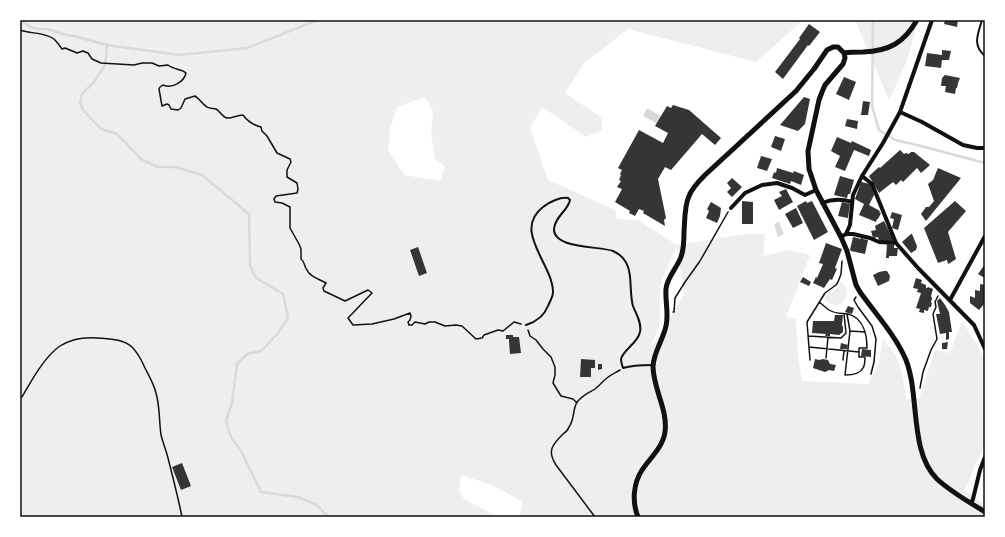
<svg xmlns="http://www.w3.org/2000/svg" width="1005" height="537" viewBox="0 0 1005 537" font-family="'Open Sans',sans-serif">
<rect width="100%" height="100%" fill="#fff"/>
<path fill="#eee" fill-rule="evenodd" d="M20 20H803L756 62 628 29 584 63 565 93 602 118V130L586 137 542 107 530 128 548 180 615 210 617 219 638 220 677 245 746 234H765L763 256 789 250 810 255 786 317 796 319 798 355 802 381 868 384 879 363 883 339 897 357 903 378 906 399H919L935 350 950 353 962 321 985 358V388L984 392 983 409 985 427V443L965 490 985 505V517H519L523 502 492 485 461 475 459 491 464 499 498 517H20ZM425 97 433 111 431 134 435 159 445 166 440 181 404 175 388 150 390 129 397 107ZM677 246 684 295 651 348 660 323V286L665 272Z
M855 20H919L905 66 889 100Z
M841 281 847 289C847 297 843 306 834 305 831 304 828 302 825 301L824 299 827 293 838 287Z"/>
<path fill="#d9d9d9" d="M647 108 664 118 660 125 643 116Z
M779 222 784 234 778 237 774 224Z"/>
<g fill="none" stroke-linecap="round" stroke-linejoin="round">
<path stroke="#d9d9d9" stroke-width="2.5" d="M21 20 30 27 37 29H47L66 35 74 36 107 45 179 55 247 48 318 20
M873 20 872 106 879 130 895 140 921 146 985 163
M107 45 106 58 104 67 93 83 82 94 80 102 83 110 101 129 117 134 141 159 158 167H175L202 175 249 214 250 265 256 278 283 294 288 318 278 333 261 351 247 354 237 364 232 403 226 421 231 437 241 451 261 492 298 497 317 505 328 517"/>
</g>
<path fill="#353535" d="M945 20H958L957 27 944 24Z
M809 24 820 32 809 46 808 45 783 79 775 72 800 39 799 38Z
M942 50 951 51 949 60H942L941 68 925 66 927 53 942 55Z
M945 75 960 78 958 83 957 88H956L955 94 945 92 946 86H941L942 78Z
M844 77 856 82 849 100 836 94Z
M804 97 810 99 805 124 798 131 780 125Z
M863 101 870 102 868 115H861Z
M673 105 689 110 721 138 715 145 702 134 671 170 665 167 658 179 666 218 664 220 665 226 643 213 644 211 639 209 635 216 629 213 630 211 615 202 622 189 617 187 621 181 619 180 621 175 620 174 622 170 618 168 639 130 663 143 668 133 655 126 667 106 671 108Z
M847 119 858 121 857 129 845 126Z
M775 136 785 139 781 151 771 147Z
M837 137 851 143 852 141 871 150 869 156 854 150 845 171 835 167 840 156 831 151Z
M900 150 904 154 906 153 909 154 911 152H914L930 165 921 173 917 168 903 182 901 180 896 185 893 182 879 193 869 176 879 167 880 168Z
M761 156 772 159 767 171 757 168Z
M777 168 793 173 794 171 804 175 801 185 791 181 790 184 772 178 774 172 776 173Z
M938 168 961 178 926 221 921 214 926 207H929L934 201 928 184 933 180Z
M840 176 854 180 850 194H848L847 198 834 195Z
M732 178 742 187 732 197 727 192 731 188 727 183Z
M861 182 870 184 873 188 874 195 869 205 880 211 879 212 881 213 878 219H877L876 222 859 215 864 204 855 199Z
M786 189 793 202 779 210 774 200 782 196 779 192Z
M742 201 753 202V224H742Z
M806 201 807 203 812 201 828 232 814 240 797 206Z
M955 201 966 211 948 232 956 259 950 263 948 264 947 260 938 263 924 228Z
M711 202 721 208 720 216 717 223 706 218 709 211 707 209Z
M842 202 850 204 848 218 838 216Z
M796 208 803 223 793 228 785 214Z
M892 212 902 215 898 230 892 228 894 219 890 218Z
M884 221 894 241H879L878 237 873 238 871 231 876 230 875 226Z
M911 234H912L917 246 916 250 911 253 902 242Z
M853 237 861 239V237L863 238V239L868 240 865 254 851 251 850 250Z
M826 243 842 249 835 268 837 269 836 271 832 280 830 279 824 288 813 283 816 277 817 278 823 264 819 263Z
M887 244 894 245V248H898L897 256H889V258H886Z
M418 247 427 273 419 276 410 250Z
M985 264V277H983L978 274Z
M884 271H887L890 276 889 281 878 286 873 275 879 272Z
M803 277 811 282 809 286 800 282Z
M916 278 922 280 921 283 926 285V288H927L928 287 933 289 931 296 932 298 931 303H932L931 307H929L928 311 924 310V313L919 312 920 309 916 308 921 293 917 292 918 289 913 288Z
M980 284 985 285V303L979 310 970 303V296L975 298V290L980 291Z
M940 298 945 305 949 312 952 332H949V339L946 340V333L940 334 936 314H940L937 301Z
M848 306 854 308 852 314 845 312Z
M835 315H843L842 325 843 327V332L839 335 830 334V336H825L826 334 812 333 813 321H834Z
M506 335H513V337H519L521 353 510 354 509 341V339H506Z
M948 342 947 349H942V343Z
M841 343 848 345 847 349H840Z
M862 349 871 350V357L861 356Z
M581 359 595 360V368H591V377H580Z
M815 359 819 360 823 359 828 360 830 364 836 365 834 371 829 370 825 372 813 368Z
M598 364H602V369L598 370Z
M182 463 191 486 181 490 172 467Z"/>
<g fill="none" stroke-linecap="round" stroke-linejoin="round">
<path stroke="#111" stroke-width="1.5" d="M20 30C31 34 44 32 54 39 57 42 60 46 62 49L65 48 77 53 83 51 88 53 92 59 101 63 134 65 142 63H152L159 66 168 65C174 70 182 69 186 73 184 82 172 89 163 85L160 87 159 89 162 106 167 104 169 105 171 109 178 110 181 108 185 99 195 96C200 99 202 104 207 107 210 109 213 108 216 109 220 111 222 117 227 118 231 119 237 115 243 115 248 122 253 125 261 127L262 131 267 136 277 153 290 159 291 162 287 170V177L297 183 298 189 297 193 276 196 274 199 275 202 282 203 290 207V228L299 244 301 249V259C305 262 304 266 307 270 310 277 319 279 326 283L323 288 324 291 345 301 368 290 372 293 348 318 353 325 372 324 394 319 410 313 411 316 410 320 408 322 409 325H412L415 322 425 324 429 322H435L445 326 456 325 462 326 476 339 482 338 484 335 498 330 503 331 514 322 521 324
M856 297 854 300 858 307 872 326 876 339 874 362 871 374
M819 302C822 304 826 308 829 310 835 314 842 313 848 314 863 318 867 334 867 348H859V357H865C865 360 865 365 863 368 860 374 851 375 845 375L849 340 850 331 847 314
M673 312H674L675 298 685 282 700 261 728 212
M528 330 530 336 536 340 543 349 551 357 555 367V375L553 383 561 396 573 399 577 403
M850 331 865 332
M808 336 841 338 846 333 844 314
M809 347 859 352
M826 358 828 337
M810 360 807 322 825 293 836 285 838 282 841 274 842 261
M843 360 844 351
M920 388 923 372 931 350 937 339 933 314 936 307 935 302 938 296
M20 397H22C31 381 45 356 60 346 71 339 86 337 98 338 110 339 123 339 132 347 138 353 142 361 145 368 149 376 154 384 156 393 160 407 159 421 161 435 163 443 166 450 168 458 173 478 178 497 182 517
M595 517 556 465C547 451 552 445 563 434 566 432 568 430 569 427 574 420 573 411 576 404 580 396 589 393 595 389 599 386 603 381 607 378 611 375 615 373 620 370"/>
<path stroke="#111" stroke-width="2" d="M982 20C978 34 972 45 985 56
M526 325C536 322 544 316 548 306 550 301 553 297 553 292 553 264 512 231 543 207 549 202 560 197 568 198L570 200C568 211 555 216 554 229 553 249 600 246 613 251 617 253 623 257 625 261 633 272 629 293 633 306 636 314 642 323 640 332 638 343 623 350 621 359 621 362 622 365 623 368 633 365 642 365 652 365"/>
<path stroke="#111" stroke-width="4" d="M900 112 922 122 963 145 977 148H985
M862 176 872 184 896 243 918 268 974 325 985 349
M822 203C832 199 842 199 852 202
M731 208 745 193 762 185 777 183 792 188 805 195 816 190
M846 234H853L870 238 879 242 896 243
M841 237 846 234 850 225 853 195 862 176 883 143 900 112 932 20
M950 300 985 236
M971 503 973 499 980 470 985 457"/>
<path stroke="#111" stroke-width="5" d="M844 53C851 52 857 52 863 52 889 51 904 43 917 20
M638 517C632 502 633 484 642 470 650 458 663 447 665 432 668 409 653 389 653 366 654 351 663 340 666 326 669 314 665 301 666 289 667 277 677 268 681 257 684 249 684 240 684 232 685 221 684 207 689 196 692 188 699 181 705 175L796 91 814 69 827 50 833 47H838L844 53 845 58 843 64 825 85 822 92 819 100 808 151 809 169 816 190 841 237 847 251 856 285 860 292C875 313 896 336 906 360 920 396 909 451 937 479 951 492 969 502 985 512"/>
</g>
<rect width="1005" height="537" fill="none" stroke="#ffffff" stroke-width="42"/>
<rect x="21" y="21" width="963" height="495" fill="none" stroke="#111" stroke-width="1.5"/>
</svg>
